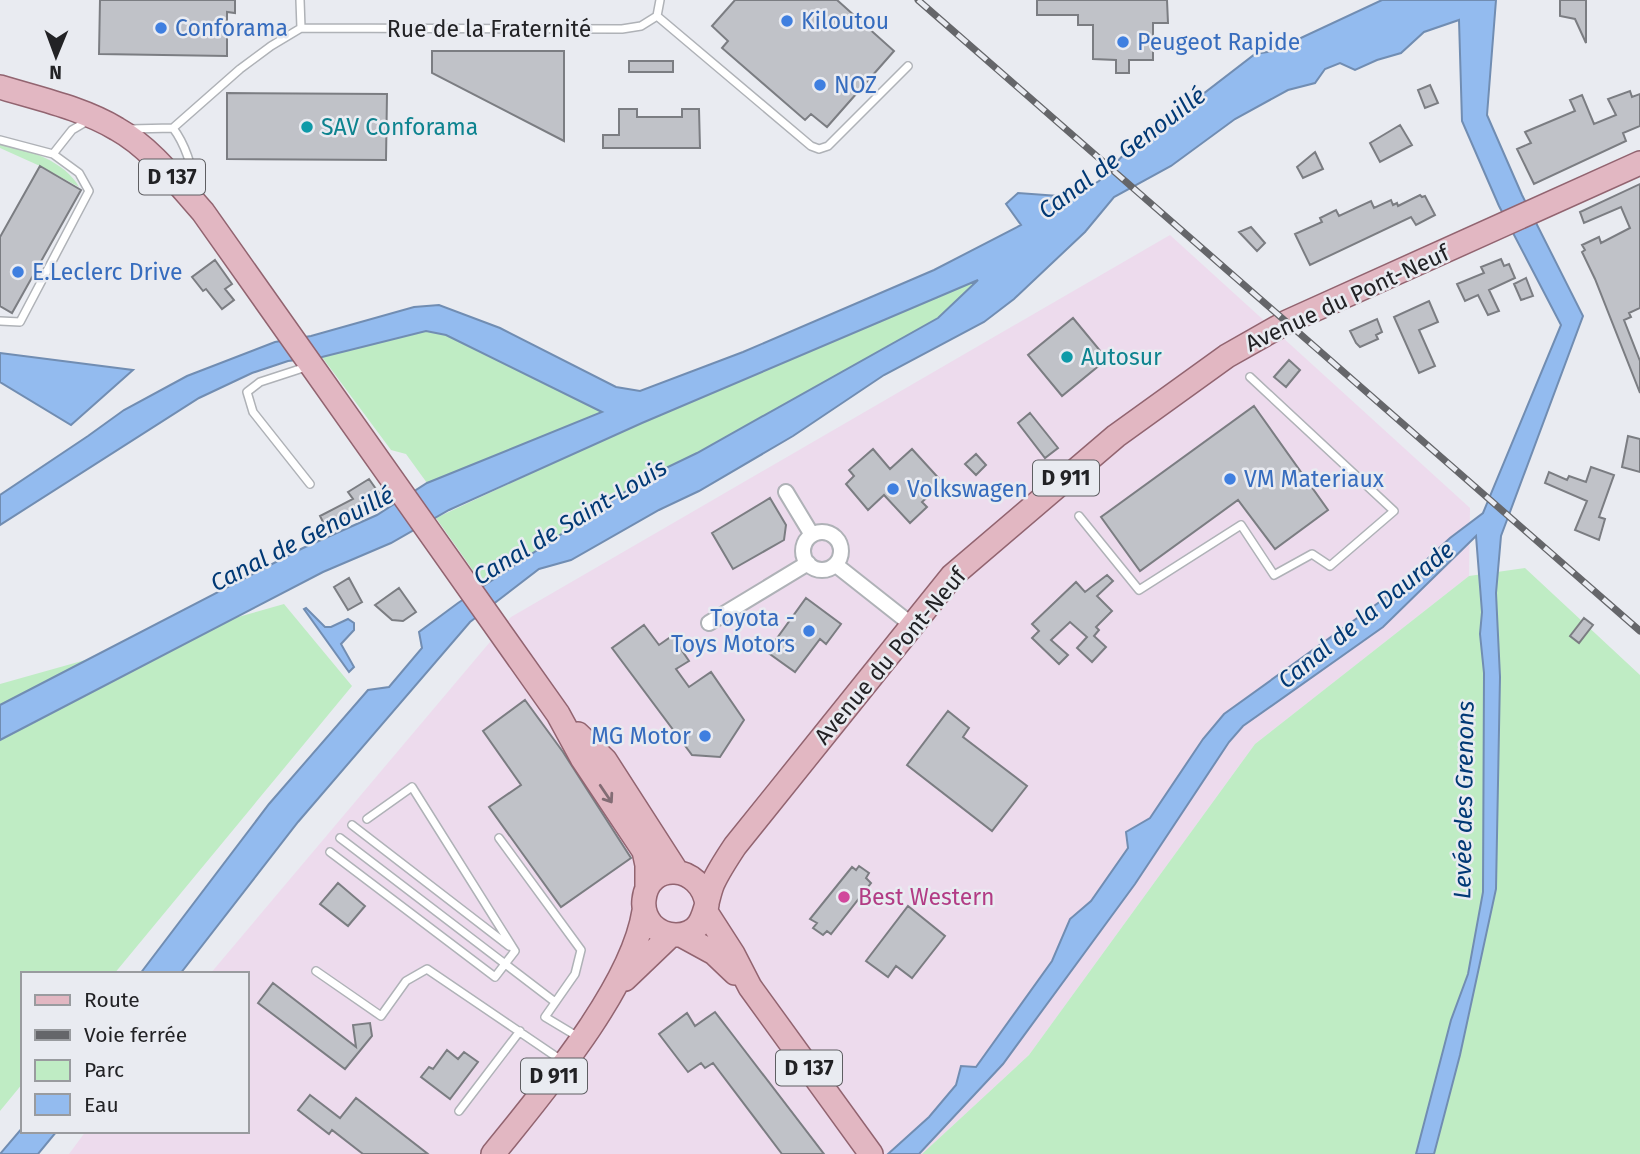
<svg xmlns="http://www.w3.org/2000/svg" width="1640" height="1154" viewBox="0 0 1640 1154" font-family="'Fira Sans',sans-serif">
<rect width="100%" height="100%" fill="#e9ebf1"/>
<path fill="#eddbed" d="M1170 235 1470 508 1469 576 1255 744 1029 1055 922 1154H69L86 1131H247V974H210L511 617Z"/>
<path fill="#bfecc4" d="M0 145C26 147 67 163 79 187L40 166 0 148Z
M979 278 938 318 697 453 647 477 484 586 436 518 611 436Z
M426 331 446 335 603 412 427 483 406 454 391 450 322 357Z
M1525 568 1640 675V1154H922L1029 1055 1255 744 1469 576Z
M284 604 352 686 114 974H23V1083L0 1111V684Z"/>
<path fill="#93bbef" stroke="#718db2" stroke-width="2" d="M1382 0H1496L1487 115 1522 195 1583 316 1501 536 1496 593 1500 677 1496 889 1460 1055 1434 1154H1416L1451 1020 1468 974 1483 892 1484 673 1480 634 1482 612 1476 536 1383 627 1243 726 1229 742 1135 884 1003 1064 919 1154H888L929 1117 956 1085 961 1066 976 1067 1052 961 1070 919 1091 901 1128 848 1126 832 1150 818 1203 739 1224 714 1385 598 1450 538 1483 513 1561 325 1499 206 1462 121 1459 20 1424 32 1401 53 1377 60 1355 70 1340 63 1325 69 1315 83 1288 90 1235 119 1171 166 1114 197 1085 232 1014 299 984 322 884 375 793 436 699 491 659 510 571 560 539 569 470 622 298 822 180 974H140L269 804 368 690 389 687 422 648 419 632 458 603 647 477 697 453 938 318 978 280 642 423 449 510 391 543 323 572 0 740V705L303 548 377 515 427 483 602 412 446 335 426 331 322 357 288 361 252 373 199 398 0 525V495L88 436 124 410 187 376 275 342 311 336 414 307 439 305 500 328 616 387 640 391 743 352 934 270 1021 225 1006 204 1018 193 1073 197 1099 181 1142 135 1183 102 1199 97 1255 54 1273 51Z
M0 353 133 370 71 425 0 382Z
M306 608 325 627H331L348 619 354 623V630L341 644 354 667 349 672 304 609Z
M23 1127V1131H57L38 1154H0Z"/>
<path fill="#c0c2c8" stroke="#7b7d82" stroke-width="2" d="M100 0H235V13L227 12V56L99 54Z
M735 0H837L894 51 827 127 811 114 805 120 722 48 728 41 712 26Z
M1037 0H1167L1168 23H1153V60H1129V73H1116V60L1093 59V25H1078V15H1037Z
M1560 0H1586V43L1575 19 1560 16Z
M432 51H564V141L432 73Z
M629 61H673V72H629Z
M1430 85 1438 103 1425 108 1418 90Z
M1630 91 1632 97 1640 94V126L1623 133 1626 141 1534 184 1517 149 1531 143 1525 132 1575 111 1570 100 1582 95 1594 124 1616 115 1608 99Z
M227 93 387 94 386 160 227 159Z
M619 109H637V117H682V109H699L700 148H603V135H619Z
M1400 125 1412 145 1380 162 1370 143Z
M1315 152 1323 169 1303 178 1297 167Z
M40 166 81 190 12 313 0 306V237Z
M1640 184V308L1629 313 1631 317 1624 320 1640 361V393L1595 279 1582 252 1585 250 1582 245 1599 237 1601 243 1630 228 1621 207 1584 223 1580 212Z
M1420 195 1422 197 1425 196 1435 215 1416 225 1411 217 1310 265 1295 234 1322 222 1320 218 1336 210 1339 216 1371 201 1374 208 1391 200 1393 205 1397 203 1398 206Z
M1251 227 1265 243 1257 251 1239 232Z
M1501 259 1504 266 1509 264 1515 278 1489 290 1499 311 1488 315 1478 295 1465 301 1457 284 1484 273 1481 267Z
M215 260 232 284 225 289 234 300 222 309 206 289 203 291 192 277Z
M1526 278 1533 296 1521 300 1514 284Z
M1429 301 1438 322 1419 330 1435 366 1419 373 1394 317Z
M1073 318 1107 359 1062 396 1028 355Z
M1377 319 1382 332 1376 335 1378 339 1360 347 1356 343 1350 331Z
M1289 360 1300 370 1286 387 1274 377Z
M1254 406 1328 510 1275 549 1238 500 1140 571 1101 517Z
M1030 413 1058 448 1045 458 1018 423Z
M1628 436 1640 439V472L1622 467Z
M873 449 890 469 912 449 943 483 922 502 927 507 910 523 884 495 868 510 846 484 854 476 849 470Z
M976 454 986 465 976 475 965 464Z
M1591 467 1614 475 1599 517 1605 519 1599 540 1575 530 1587 501 1545 483 1549 472 1567 480 1569 476 1586 482Z
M369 479 383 499 353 518 351 515 326 528 320 516 353 499 348 492Z
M770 498 786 525 784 540 733 569 712 533Z
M1107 575 1113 581 1097 596 1112 611 1096 627 1099 630 1094 636 1106 647 1092 662 1077 648 1087 637 1070 622 1051 640 1068 655 1059 664 1032 638 1039 631 1032 624 1076 582 1085 592Z
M349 578 362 602 348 610 334 587Z
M399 588 416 612 403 621 392 620 375 605Z
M806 598 841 624 826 644 820 639 795 672 767 652Z
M1584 618 1593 625 1579 643 1570 636Z
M644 625 659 645 672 636 689 661 676 669 689 687 711 672 744 720 720 757 692 755 612 648Z
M525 700 563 752 631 858 561 907 489 807 521 785 483 731Z
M948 711 969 728 963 737 1027 786 992 831 907 765Z
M859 866 869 873 866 878 871 883 831 934 827 931 823 935 813 928 817 923 810 919 852 867 856 870Z
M338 883 365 906 348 926 320 904Z
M908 906 945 936 912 978 896 966 888 977 866 961Z
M273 983 356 1047 353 1025 370 1023 372 1036 345 1069 258 1003Z
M715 1012 735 1038 824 1154H782L713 1063 705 1068 701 1063 688 1072 659 1034 687 1013 695 1026Z
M447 1050 458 1059 464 1052 478 1062 450 1099 421 1077 429 1067 433 1069Z
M310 1095 340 1118 356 1098 428 1154H363L332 1130 329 1134 298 1110Z"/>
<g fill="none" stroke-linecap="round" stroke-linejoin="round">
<g stroke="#afb2b7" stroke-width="10">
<path id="lane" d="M300 0 301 28
M657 16 811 146 819 149 828 146 908 66
M173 128C188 148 192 171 198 195
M130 129 173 128 240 69 271 46 301 28 622 29 641 26 657 16 660 0
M0 140 53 154 72 130 89 120
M0 321 20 322 89 191 79 173 53 154
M306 367 260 382 247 392 253 412 310 484
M1079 516 1139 590 1241 525 1274 575 1312 554 1330 566 1394 511 1250 377
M352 825 509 946
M340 838 555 1002
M499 838 581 950 575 974 545 1017 580 1038
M330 852 495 977 515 951 412 787 367 819
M316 971 381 1016 406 981 427 969 561 1060
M459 1111 520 1031"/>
</g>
<g stroke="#afb2b7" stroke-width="18">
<path id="street" d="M786 492 812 535
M803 551a19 19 0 1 1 38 0a19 19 0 1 1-38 0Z
M836 565 912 625
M709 623 808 563"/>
</g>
<g stroke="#926470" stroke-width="26">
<path id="primary" d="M0 87C39 99 82 108 117 129 151 148 177 183 203 212L558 714 582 758 644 851 647 865V888
M578 734 605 760 677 872
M707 905C702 864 648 860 644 900 643 909 646 918 652 925 659 932 667 935 676 935 707 935 704 904 713 883 719 870 727 858 735 846L952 576 1116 436 1227 356 1287 322 1640 163
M706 912 733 954 750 987 871 1154
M681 935 714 953 735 973
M625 979 671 935
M493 1154C542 1093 632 988 644 911"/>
</g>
<use href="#lane" stroke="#fff" stroke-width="7"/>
<use href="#street" stroke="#fff" stroke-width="14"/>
<use href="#primary" stroke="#e2b7c2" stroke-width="23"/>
<g stroke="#65666a" stroke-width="7">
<path id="rail" d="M918 0 1640 631"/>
</g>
<use href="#rail" stroke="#e9ebf1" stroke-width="4.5" stroke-dasharray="13" stroke-linecap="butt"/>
</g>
<defs><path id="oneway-shaft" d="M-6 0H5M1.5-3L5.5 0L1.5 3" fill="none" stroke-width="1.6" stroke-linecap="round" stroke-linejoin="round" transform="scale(1.75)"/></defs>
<use stroke="#826c74" href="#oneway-shaft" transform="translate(606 794) rotate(56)"/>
<g fill="#3f7fe0" stroke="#e9ebf1" stroke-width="2.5">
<circle cx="787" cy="21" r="7"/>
<circle cx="161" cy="28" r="7"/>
<circle cx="1123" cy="42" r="7"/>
<circle cx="820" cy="85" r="7"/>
<circle cx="18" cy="272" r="7"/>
<circle cx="1230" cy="479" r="7"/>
<circle cx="893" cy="489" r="7"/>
<circle cx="809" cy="631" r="7"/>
<circle cx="705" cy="736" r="7"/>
</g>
<g fill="#0f9aa8" stroke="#e9ebf1" stroke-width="2.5">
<circle cx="307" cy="127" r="7"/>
<circle cx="1067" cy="357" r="7"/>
</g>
<circle fill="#d1479c" stroke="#e9ebf1" stroke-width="2.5" cx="844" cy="897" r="7"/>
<g text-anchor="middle" stroke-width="5" stroke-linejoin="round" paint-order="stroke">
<g fill="#e9ebf1" stroke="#5e5e62" stroke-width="2">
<rect x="139" y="159.5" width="66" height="35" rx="5"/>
<rect x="1033" y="460.5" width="66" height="35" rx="5"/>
<rect x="776" y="1050.5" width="66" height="35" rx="5"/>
<rect x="521" y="1058.5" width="66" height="35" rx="5"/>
</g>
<g font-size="21" font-weight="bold" fill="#222225">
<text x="172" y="184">D 137</text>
<text x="1066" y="485">D 911</text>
<text x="809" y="1075">D 137</text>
<text x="554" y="1083">D 911</text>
</g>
<g font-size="23" fill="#366cbe" stroke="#e9ebf1" text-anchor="start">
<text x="801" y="29">Kiloutou</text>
<text x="175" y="36">Conforama</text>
<text x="1137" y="50">Peugeot Rapide</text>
<text x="834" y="93">NOZ</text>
<text x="32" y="280">E.Leclerc Drive</text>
<text x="1244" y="487">VM Materiaux</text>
<text x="907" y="497">Volkswagen</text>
<text x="795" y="626" text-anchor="end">Toyota -<tspan x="795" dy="26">Toys Motors</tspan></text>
<text x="691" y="744" text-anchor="end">MG Motor</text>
</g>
<g font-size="23" fill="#222225" stroke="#e9ebf1">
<text x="489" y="37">Rue de la Fraternité</text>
<text transform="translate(1347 298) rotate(-25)" y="8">Avenue du Pont-Neuf</text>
<text transform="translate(890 656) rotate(-50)" y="8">Avenue du Pont-Neuf</text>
</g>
<g font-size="23" fill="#0d838f" stroke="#e9ebf1" text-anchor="start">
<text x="321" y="135">SAV Conforama</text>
<text x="1081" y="365">Autosur</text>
</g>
<g font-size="23" fill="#b23c85" stroke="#e9ebf1" text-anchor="start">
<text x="858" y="905">Best Western</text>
</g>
<g font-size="24" font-style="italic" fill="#013975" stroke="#e9ebf1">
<text transform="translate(1122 153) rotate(-37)" y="8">Canal de Genouillé</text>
<text transform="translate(570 522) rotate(-31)" y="8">Canal de Saint-Louis</text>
<text transform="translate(302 539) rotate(-27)" y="8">Canal de Genouillé</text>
<text transform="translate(1366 615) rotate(-39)" y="8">Canal de la Daurade</text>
<text transform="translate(1464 800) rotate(-89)" y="8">Levée des Grenons</text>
</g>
</g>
<rect x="21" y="972" width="228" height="161" fill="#e9ebf1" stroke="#999b9f" stroke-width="2"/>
<rect x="35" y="995" width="35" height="10" fill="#e2b7c2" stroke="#999b9f" stroke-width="2"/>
<text x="84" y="1007" font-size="21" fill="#222225">Route</text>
<rect x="35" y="1030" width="35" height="10" fill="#65666a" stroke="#999b9f" stroke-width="2"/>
<text x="84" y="1042" font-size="21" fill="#222225">Voie ferrée</text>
<rect x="35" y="1060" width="35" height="21" fill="#bfecc4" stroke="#999b9f" stroke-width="2"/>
<text x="84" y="1077" font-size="21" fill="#222225">Parc</text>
<rect x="35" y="1094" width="35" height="21" fill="#93bbef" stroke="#999b9f" stroke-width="2"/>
<text x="84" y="1112" font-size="21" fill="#222225">Eau</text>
<g transform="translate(56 56) rotate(181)" stroke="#e9ebf1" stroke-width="5" paint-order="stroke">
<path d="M0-5L12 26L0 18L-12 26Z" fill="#222225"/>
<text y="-10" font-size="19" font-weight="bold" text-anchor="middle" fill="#222225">N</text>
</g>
</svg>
